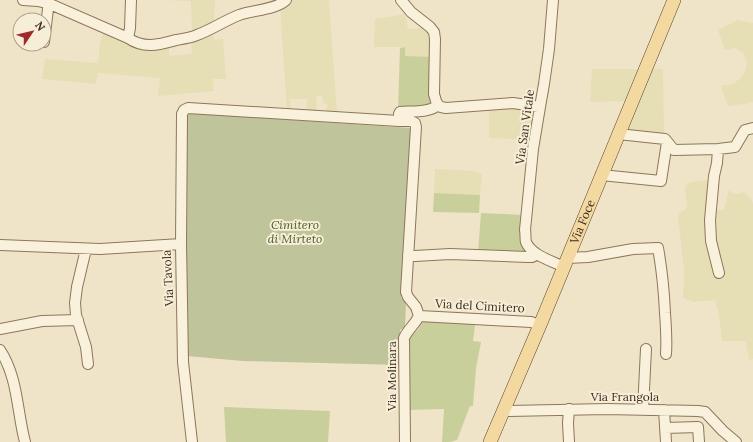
<svg xmlns="http://www.w3.org/2000/svg" width="753" height="442" viewBox="0 0 753 442" font-family="Lora,serif">
<rect width="100%" height="100%" fill="#f0e4c8"/>
<path fill="#e6deb5" d="M163 0H215L214 23 192 31 191 1Z
M290 0H329L337 113H326L327 104 323 103 322 96H316L317 110H307V99H290L291 109H287L280 7Z
M405 13 408 29 425 28 431 32 429 57 405 56V47H374L375 19 400 15Z
M737 20 753 23V102H751L750 103 728 106 721 86 732 84 740 79 746 70 747 62 743 53 735 48 725 50 718 30Z
M104 30 169 46V56L192 54 191 39 211 31 214 40 223 39 226 79H213L214 91 158 96 160 78 98 73 96 84 42 79 45 59 98 63 100 43Z
M592 69H640L626 101 590 102Z
M650 69H663L664 135 624 131Z
M506 106 535 111 530 140 489 138V108Z
M435 169 474 171 482 175 480 195 434 193Z
M711 180 709 210H724L729 190 733 193 739 194 744 192 748 196 753 203V359L749 360 746 341H722L719 314 715 300 693 302 683 298V292L684 287V269L678 216 681 212 685 210 687 205 685 190 686 185 690 182Z"/>
<path fill="#c9cf9b" d="M405 47V56L434 57 432 105 398 110 400 48Z
M434 193 480 195 479 213 433 212Z
M481 213 524 215 522 240 523 248 527 254 478 253Z
M425 318 475 325 473 341 481 342 476 368 473 406H470L457 440 450 442H442L444 409 407 410 406 341 418 330Z
M224 407 330 411 328 442H226Z"/>
<path fill="#bfc49a" d="M187 113 411 128 401 297 403 300 406 302 405 327 400 330 401 365 243 361 187 356 186 247Z"/>
<g fill="none" stroke-linecap="round" stroke-linejoin="round">
<g stroke="#8d765c" stroke-width="12">
<path id="minor" d="M23 0 38 1 50 4 128 38C144 49 158 45 176 40 182 39 190 38 197 35 211 30 224 21 239 15 252 10 276 10 286 0
M401 0 411 12 430 27 434 32 435 39 434 94 436 101 438 105
M553 0 549 49 544 84 540 107 533 149 525 230C526 234 525 239 526 242 531 255 552 261 564 267
M128 38 130 28 131 0
M44 42 48 9 50 4
M399 121V114L400 112C411 111 430 113 438 105L441 107 446 108 513 103 540 107
M618 134 665 139 674 150 718 149 735 147 745 130 753 128
M718 149 717 163 714 176 710 220 711 241 719 273
M601 175 661 181 667 142
M0 245 100 249 181 244
M86 249 77 287 75 303 76 315 86 347 88 364
M408 255 415 256 450 254 528 257H532L537 254
M567 258 588 257 633 249 658 248C662 270 664 291 665 313 666 327 667 340 666 354
M419 316 531 322 540 325
M0 329 42 321 78 320
M0 350C18 377 17 412 25 442
M569 409 568 423 569 442
M643 410 646 349
M664 410 666 442
M503 411 607 409 698 411 705 412 723 431 736 442
M665 428 698 427 699 442
M192 442 183 362 181 244 182 114 184 110 188 108 399 121H411L415 123 416 127 406 292 408 297 416 307 419 316
M405 442 404 338C408 329 414 326 419 316"/>
</g>
<g stroke="#5b4430" stroke-width="14">
<g id="major">
<path id="s1" d="M490 442 540 325 674 0"/>
</g>
</g>
<use href="#minor" stroke="#faf1dc" stroke-width="10"/>
<use href="#major" stroke="#f3d9a0" stroke-width="13"/>
</g>
<g text-anchor="middle" stroke-width="4" stroke-linejoin="round" paint-order="stroke">
<g font-size="12" fill="#3d2e20" stroke="#f7eed8">
<text transform="translate(525 127) rotate(-82)" y="4">Via San Vitale</text>
<text dy="4" stroke="none"><textPath href="#s1" startOffset="239">Via Foce</textPath></text>
<text transform="translate(168 278) rotate(-93)" y="4">Via Tavola</text>
<text transform="translate(480 306) rotate(3)" y="4">Via del Cimitero</text>
<text transform="translate(392 376) rotate(-90)" y="4">Via Molinara</text>
<text x="625" y="401">Via Frangola</text>
</g>
<g font-size="12" font-style="italic" fill="#4d5a26" stroke="#f7eed8">
<text x="295" y="229">Cimitero<tspan x="295" dy="14">di Mirteto</tspan></text>
</g>
</g>
<g transform="translate(32 32) rotate(55)"><circle r="19" fill="#f7eed8" stroke="#ada18e"/>
<path d="M0-3L7 15L0 10L-7 15Z" fill="#9e2a2b"/>
<text y="-6" font-size="11" font-weight="bold" text-anchor="middle" fill="#3d2e20">N</text>
</g>
</svg>
